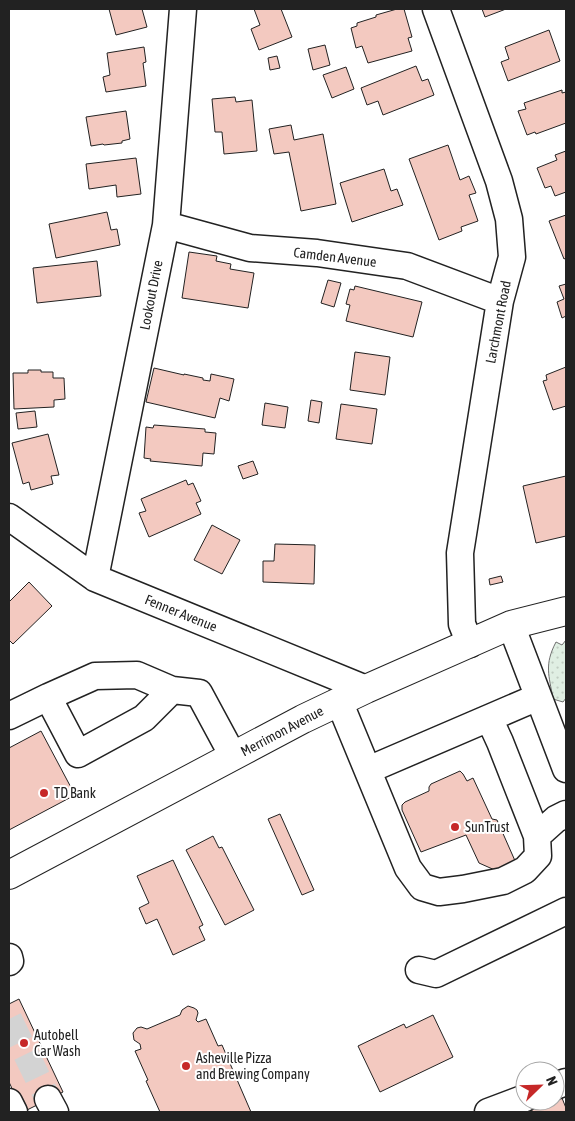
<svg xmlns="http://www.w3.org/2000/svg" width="575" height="1121" viewBox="0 0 575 1121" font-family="'Asap Condensed',sans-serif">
<defs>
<pattern id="grass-dots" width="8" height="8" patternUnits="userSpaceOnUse" patternTransform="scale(1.25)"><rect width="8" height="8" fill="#e0efe3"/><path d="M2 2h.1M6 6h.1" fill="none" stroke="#c0cdc2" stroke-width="1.8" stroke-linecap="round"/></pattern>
</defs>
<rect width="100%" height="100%" fill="#fff"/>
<path fill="url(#grass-dots)" stroke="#6f6f6f" d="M566 640V698L563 702 553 699C549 675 544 665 556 642L562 645Z"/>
<path fill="#f3c9c0" stroke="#222" d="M109 9H142L147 27 116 35Z
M254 9H281L292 37 259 50 251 29 260 25Z
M397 9H404L412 37 408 38 412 51 368 63 362 46 356 48 351 28 357 26V23L376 17V15Z
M482 9H506L485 17Z
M549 30 560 61 508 81 501 62 509 59 505 47Z
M325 45 330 65 313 70 308 49Z
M144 47 146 62 143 63 146 86 106 92 103 77 110 75 107 53Z
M277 56 280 68 270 70 268 58Z
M416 66 422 81 428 79 434 95 383 115 378 101 367 105 361 88Z
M346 67 354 89 332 98 323 75Z
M562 90V93L566 92V123L536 134 535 132 527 135 518 111 526 109 524 103Z
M235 97 236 102 252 100 257 151 224 154 222 132H215L212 99Z
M126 111 130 139 122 141V143L104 145 103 144 91 146 86 117Z
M291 125 294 140 323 134 336 204 301 211 289 152 274 154 269 129Z
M448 145 460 180 469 176 476 193 469 195 478 221 461 227 462 231 439 240 409 159Z
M566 151V192L555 196 551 186 545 188 537 168 557 160 555 155Z
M136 158 141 194 117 197 116 185 89 189 86 164Z
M384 169 391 191 397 189 403 205 352 222 340 183Z
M107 212 111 230 117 229 120 245 56 258 49 224Z
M566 215V258L564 259 549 221Z
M189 252 217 256 216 261 231 264 230 269 254 273 248 308 182 298Z
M97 261 101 296 37 303 33 268Z
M328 280 341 283 334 307 321 303Z
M566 284V316L562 318 557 302 564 299 559 286Z
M355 286 422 302 413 337 346 321 350 305 346 304 350 289 354 290Z
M355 352 390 357 385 395 350 390Z
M566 367V406L553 410 543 381 547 380 546 375Z
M154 368 184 375V374L203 378V380L210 381 211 374 234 379 229 401 220 398 215 418 146 402Z
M28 370H41V372H53V378H64L65 399 54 400V407L14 409 13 373H28Z
M311 400 322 402 319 423 308 421Z
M265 403 288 407 285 428 262 425Z
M341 404 377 409 372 444 336 439Z
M35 411 37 427 18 429 16 413Z
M154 425 205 429V432L216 433 214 454 203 453 202 466 150 461 151 459 144 458 146 427 153 428Z
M48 434 59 475 51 476 53 484 31 490 29 482 23 484 12 443Z
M253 461 258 474 243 479 238 466Z
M566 476V536L536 543 523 486Z
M186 480 188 485 193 483 201 501 196 503 201 514 149 537 139 513 146 511 141 499Z
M212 525 240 540 222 574 194 560Z
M275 544 315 545 314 584 263 582V561H274Z
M501 576 503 582 490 585 489 579Z
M29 582 52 606 13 644 9 640V602Z
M41 731 75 795 9 830V748Z
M460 771 463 774 467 781 473 778 492 819 497 820 516 863 506 875 479 863 466 835 421 852 402 810V805L405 802 429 791V787L431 784Z
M280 814 314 890 302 895 268 819Z
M213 836 219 848 222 847 254 910 225 925 186 850Z
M173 860 203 925 199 927 205 940 173 955 157 919 146 924 139 908 149 903 137 876Z
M19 999 63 1092 23 1112 9 1082V1004Z
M188 1006 194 1008 197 1010 198 1013 196 1020 198 1022 206 1019 218 1046 222 1045 251 1112H160L146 1081 148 1080 135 1051 141 1049 140 1044 134 1040 133 1033 137 1028 141 1027 147 1029 180 1015 182 1010Z
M433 1015 453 1057 380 1092 358 1046 404 1024 406 1028Z
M562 1098 566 1108V1112H527Z"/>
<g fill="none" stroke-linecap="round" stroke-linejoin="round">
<path stroke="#d3d3d3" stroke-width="26" stroke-dasharray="26 13" stroke-linecap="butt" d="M9 1019 48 1099"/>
<g stroke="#222" stroke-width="29">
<path id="minor" d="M436 9 499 181 509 219 512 257 500 301 460 553 462 624 470 644
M166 225 250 248 317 253 407 266 500 301
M9 517 95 578 366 689
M95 578 166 225 183 9
M511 625 566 769
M172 690 144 718 78 754 48 697 95 676 137 675 172 690 199 693 233 756
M339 701 408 868 422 887 439 892 463 889 503 881 525 870 538 856 537 836 556 819 566 814
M9 716 48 697
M489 718 538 697
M368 770 489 718 500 742 537 836
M9 957 10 961 9 962
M419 970 436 974 566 911
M555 1086 566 1082
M48 1099 55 1112
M9 1102 14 1112
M488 1112 525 1098"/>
</g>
<g stroke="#222" stroke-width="30">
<path id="major" d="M9 875 303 719 366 689 511 625 566 611"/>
</g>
<use href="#minor" stroke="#fff" stroke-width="26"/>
<use href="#major" stroke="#fff" stroke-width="28"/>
</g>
<g fill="#c62828" stroke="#fff" stroke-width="2">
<circle cx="44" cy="793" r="5"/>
<circle cx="455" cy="827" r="5"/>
<circle cx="24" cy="1043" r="5"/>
<circle cx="186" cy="1066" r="5"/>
</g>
<g text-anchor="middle" stroke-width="4" stroke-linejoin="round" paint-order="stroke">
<g font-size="14" fill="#222" stroke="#fff">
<text transform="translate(335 257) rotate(7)" y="5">Camden Avenue</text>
<text transform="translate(151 295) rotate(-79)" y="5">Lookout Drive</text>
<text transform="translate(498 322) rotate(-79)" y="5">Larchmont Road</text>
<text transform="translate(181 613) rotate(22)" y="5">Fenner Avenue</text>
<text transform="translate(282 731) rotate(-28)" y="5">Merrimon Avenue</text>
</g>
<g font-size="14" fill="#222" stroke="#fff" text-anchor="start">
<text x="54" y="798">TD Bank</text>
<text x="465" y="832">SunTrust</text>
<text x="34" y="1040">Autobell<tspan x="34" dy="16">Car Wash</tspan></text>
<text x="196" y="1063">Asheville Pizza<tspan x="196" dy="16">and Brewing Company</tspan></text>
</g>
</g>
<rect width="575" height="1121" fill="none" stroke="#222222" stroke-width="20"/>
<g transform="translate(540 1086) rotate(67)"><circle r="24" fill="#ffffff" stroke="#a7a7a7"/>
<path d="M0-4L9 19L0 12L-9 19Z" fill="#c62828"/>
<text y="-8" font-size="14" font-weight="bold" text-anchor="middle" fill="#222222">N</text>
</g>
</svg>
